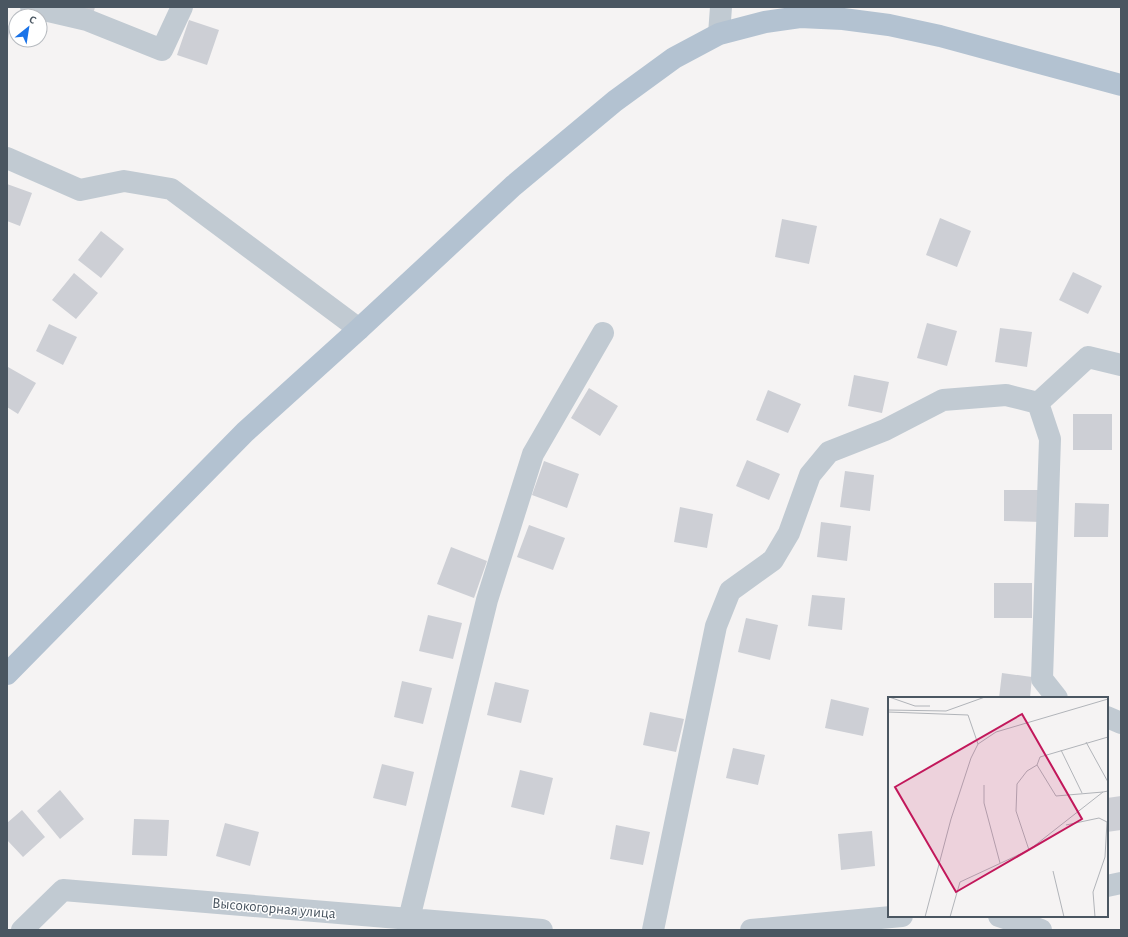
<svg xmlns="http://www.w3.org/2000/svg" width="1128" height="937" viewBox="0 0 1128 937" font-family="'Alegreya Sans',sans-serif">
<rect width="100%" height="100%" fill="#f5f3f3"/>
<path fill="#cdcfd5" d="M70 7H95L93 15Z
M189 20 219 30 207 65 177 55Z
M7 25 10 26 8 40H7Z
M7 184 32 193 20 226 7 221Z
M940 218 971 231 957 267 926 255Z
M782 219 817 226 809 264 775 257Z
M101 231 124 249 101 278 78 260Z
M1073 272 1102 286 1088 314 1059 300Z
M74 273 98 293 76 319 52 300Z
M927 323 957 331 947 366 917 358Z
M49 324 77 337 63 365 36 351Z
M1000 328 1032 332 1027 367 995 362Z
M8 367 36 383 18 414 7 407Z
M854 375 889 382 882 413 848 406Z
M589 388 618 406 600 436 571 418Z
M768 390 801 404 788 433 756 420Z
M1073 414H1112V450H1073Z
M747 460 780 474 769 500 736 486Z
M544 461 579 474 567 508 532 495Z
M845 471 874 475 870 511 840 507Z
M1004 490H1042V522L1004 521Z
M1075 503 1109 504 1108 537H1074Z
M680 507 713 514 707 548 674 542Z
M821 522 851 526 847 561 817 557Z
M529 525 565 538 553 570 517 557Z
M451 547 487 561 474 598 437 584Z
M994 583H1032V618H994Z
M812 595 845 598 842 630 808 626Z
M428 615 462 623 453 659 419 651Z
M746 618 778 625 770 660 738 652Z
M1002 673 1032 677 1030 698H999Z
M402 681 432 688 423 724 394 717Z
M495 682 529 690 521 723 487 715Z
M831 699 869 708 863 736 825 728Z
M650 712 684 719 676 752 643 745Z
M733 748 765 755 758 785 726 778Z
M382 764 414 772 406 806 373 798Z
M520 770 553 778 544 815 511 807Z
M60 790 84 819 60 839 37 811Z
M1121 796V830L1107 832V798Z
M22 810 45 837 23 857 7 840V823Z
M134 819 169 820 167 856 132 855Z
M225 823 259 832 250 866 216 856Z
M616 825 650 832 643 865 610 859Z
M872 831 875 866 841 870 838 834Z"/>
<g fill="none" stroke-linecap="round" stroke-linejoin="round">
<path stroke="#c1cad2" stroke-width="22" d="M31 7 87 20 162 50 182 7
M719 34 721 7
M7 158 80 190 124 181 171 189 359 329
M1038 403 1050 439 1042 679 1057 698
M1107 717 1121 723
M1107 886 1121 883
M999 916 1041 930
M409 919 487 600 533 454 603 333
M22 930 63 890 542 930
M653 930 716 626 730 591 773 560 789 533 810 475 829 452 885 430 943 400 1006 395 1038 403 1088 357 1121 365
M751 930 902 916"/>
<path stroke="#b3c2d1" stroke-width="22" d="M7 674 245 432 359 329 513 186 615 101 674 58 719 34 765 22 800 17 843 19 889 25 940 36 1121 85"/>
</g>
<g text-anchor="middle" stroke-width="3" stroke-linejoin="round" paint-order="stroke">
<g font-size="15" fill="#4a5661" stroke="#fff">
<text transform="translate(274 908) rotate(5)" y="5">Высокогорная улица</text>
</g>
</g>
<g transform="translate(888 697)">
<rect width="220" height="220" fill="#f5f3f3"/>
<path fill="none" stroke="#b1b4b9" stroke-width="1" d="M1 0 27 9H42M0 13 58 14 97 0M0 15 80 18 90 47M198 45 220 85M173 53 194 96M149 68 168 99 215 95M96 88V106L112 166M178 128 211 121 219 125 217 160 205 195 207 220M141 153 128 114 129 87 139 74 149 68 152 60 220 40M165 174 176 220M37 220 63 122 83 61 90 47 108 35 220 2M62 220 72 185 141 153 215 95 220 94"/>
<path fill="#c2185b" fill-opacity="0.15" stroke="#c2185b" stroke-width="2" d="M134 17 194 122 68 195 7 90Z"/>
<rect width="220" height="220" fill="none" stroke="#4a5661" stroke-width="2"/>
</g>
<rect width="1128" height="937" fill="none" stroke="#4a5661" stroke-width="16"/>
<g transform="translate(28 28) rotate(30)"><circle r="19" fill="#ffffff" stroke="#b7bbc0"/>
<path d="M0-3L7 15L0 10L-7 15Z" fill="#1a73e8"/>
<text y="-6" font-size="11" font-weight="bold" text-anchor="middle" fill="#4a5661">С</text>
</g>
</svg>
